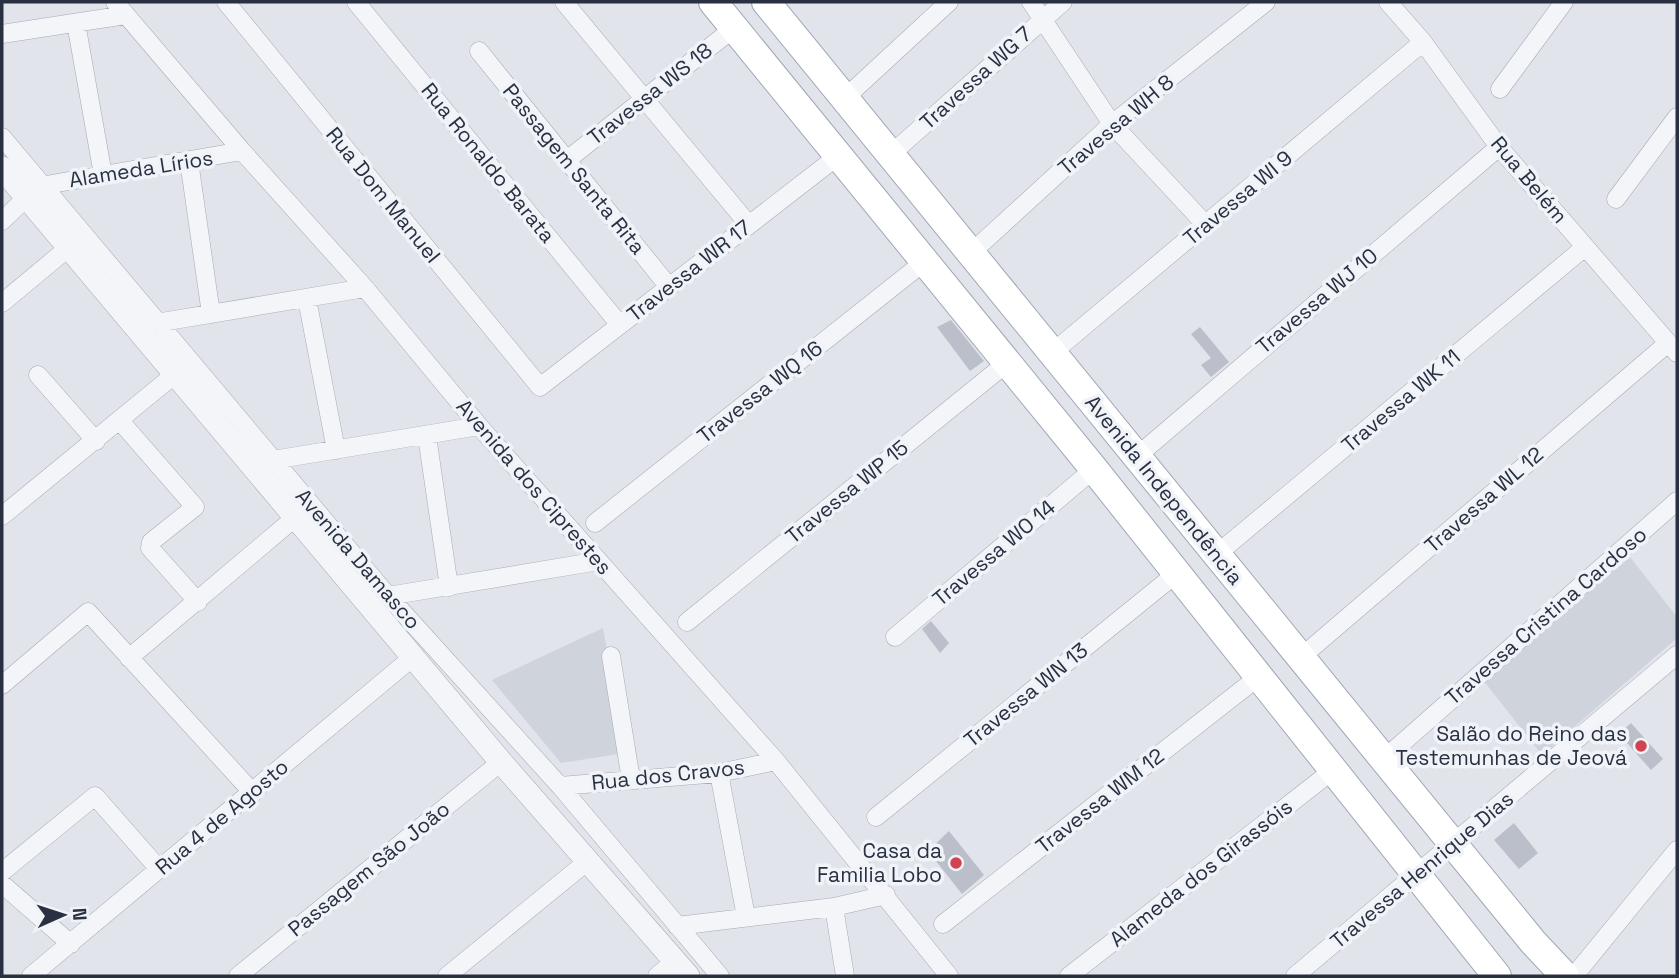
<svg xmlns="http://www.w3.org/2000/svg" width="1679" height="978" viewBox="0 0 1679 978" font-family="'Space Grotesk',sans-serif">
<rect width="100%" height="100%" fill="#e1e4ea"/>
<path fill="#cfd3dc" d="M1630 557 1677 617V638L1542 755 1483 680Z
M603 628 625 753 561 763 492 680Z"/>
<path fill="#bbbfca" d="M951 320 984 361 970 371 937 327Z
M1200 327 1229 362 1211 377 1201 365 1211 358 1191 334Z
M931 621 949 643 940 653 922 629Z
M1631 723 1663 759 1651 770 1619 734Z
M1514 823 1538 853 1519 869 1494 840Z
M949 831 984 875 962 894 928 851Z"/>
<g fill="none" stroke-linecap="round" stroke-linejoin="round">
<g stroke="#a6aab4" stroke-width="19">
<path id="minor" d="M115 2 242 151 365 288 479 426 776 761 949 976
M226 2 540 387 838 156
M356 2 620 325
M564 2 749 225
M1031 2 1112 124 1206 225
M1388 2 1423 42 1499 147 1677 353
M76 23 103 175
M2 34 126 15
M479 51 669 287
M1500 89 1564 2
M845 98 949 2
M2 137 388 596 560 786 720 976
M890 155 1063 2
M567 160 734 28
M189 161 211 314
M40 186 242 151
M1616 199 1677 117
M2 221 26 198
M971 253 1112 124 1266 2
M307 299 336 450
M2 303 68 248
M156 323 365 288
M1052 353 1423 42
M38 375 96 441
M121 422 195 507 151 542 150 548 198 602
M427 436 449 587
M1136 457 1499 147
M273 460 479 426
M2 516 174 375
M595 523 924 262
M1217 554 1585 247
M388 596 599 561
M687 622 1008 362
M895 637 1094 469
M611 656 631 780
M129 658 297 516
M1300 658 1668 343
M2 685 88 612 253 793
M1384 759 1677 501
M719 773 746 917
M560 786 719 773 776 761
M876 817 1177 573
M2 872 95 796 159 869
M2 884 71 944
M834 907 845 976
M943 924 1257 678
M677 926 834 907 886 895
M31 976 413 657
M238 976 501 762
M447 976 589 860
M657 976 675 961
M1069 976 1332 771
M1295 976 1677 655
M1574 976 1677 850"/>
</g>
<g stroke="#a6aab4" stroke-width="24">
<path id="tertiary" d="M2 168 501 762 688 976"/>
</g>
<g stroke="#9fa7b6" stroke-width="30">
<path id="primary" d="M713 2 1094 469 1497 976
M766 2 1533 942 1565 976"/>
</g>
<use href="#minor" stroke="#f3f5f8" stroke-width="18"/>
<use href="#tertiary" stroke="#f3f5f8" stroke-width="23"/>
<use href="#primary" stroke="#fff" stroke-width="28"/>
</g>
<g fill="#d24250" stroke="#f0f3f7" stroke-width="2.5">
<circle cx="1641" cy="746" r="7"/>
<circle cx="956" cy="863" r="7"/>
</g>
<g text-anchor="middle" stroke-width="7" stroke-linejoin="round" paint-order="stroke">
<g font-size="21" fill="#283042" stroke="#f0f3f7">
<text transform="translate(976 78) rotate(-42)" y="7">Travessa WG 7</text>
<text transform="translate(650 94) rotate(-38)" y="7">Travessa WS 18</text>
<text transform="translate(1116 125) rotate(-40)" y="7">Travessa WH 8</text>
<text transform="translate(488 163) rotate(51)" y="7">Rua Ronaldo Barata</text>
<text transform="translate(141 169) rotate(-9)" y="7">Alameda Lírios</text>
<text transform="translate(574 169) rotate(51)" y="7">Passagem Santa Rita</text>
<text transform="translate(1529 180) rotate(50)" y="7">Rua Belém</text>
<text transform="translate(383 195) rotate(51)" y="7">Rua Dom Manuel</text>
<text transform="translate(1238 198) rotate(-40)" y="7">Travessa WI 9</text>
<text transform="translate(689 271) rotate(-38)" y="7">Travessa WR 17</text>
<text transform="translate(1317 301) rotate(-40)" y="7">Travessa WJ 10</text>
<text transform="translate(760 392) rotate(-38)" y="7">Travessa WQ 16</text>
<text transform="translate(1401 401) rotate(-40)" y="7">Travessa WK 11</text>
<text transform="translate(534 487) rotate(49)" y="7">Avenida dos Ciprestes</text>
<text transform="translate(1164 490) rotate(51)" y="7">Avenida Independência</text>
<text transform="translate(847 492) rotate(-39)" y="7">Travessa WP 15</text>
<text transform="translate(1484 500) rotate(-41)" y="7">Travessa WL 12</text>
<text transform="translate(994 553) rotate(-40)" y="7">Travessa WO 14</text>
<text transform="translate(358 559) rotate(49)" y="7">Avenida Damasco</text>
<text transform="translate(1546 616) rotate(-41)" y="7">Travessa Cristina Cardoso</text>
<text transform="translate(1026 695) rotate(-39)" y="7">Travessa WN 13</text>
<text transform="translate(668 775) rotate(-6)" y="7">Rua dos Cravos</text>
<text transform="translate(1100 801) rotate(-38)" y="7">Travessa WM 12</text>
<text transform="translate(222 817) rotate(-40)" y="7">Rua 4 de Agosto</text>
<text transform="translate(369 869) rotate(-39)" y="7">Passagem São João</text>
<text transform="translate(1422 870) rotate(-40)" y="7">Travessa Henrique Dias</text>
<text transform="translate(1201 873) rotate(-38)" y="7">Alameda dos Girassóis</text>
</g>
<g font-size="21" fill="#283042" stroke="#f0f3f7" text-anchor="end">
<text x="1627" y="741">Salão do Reino das<tspan x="1627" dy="24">Testemunhas de Jeová</tspan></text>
<text x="942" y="858">Casa da<tspan x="942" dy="24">Familia Lobo</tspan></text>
</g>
</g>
<rect width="1679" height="978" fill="none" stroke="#283042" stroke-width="7"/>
<g transform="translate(63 915) rotate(87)" stroke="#f0f3f7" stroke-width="5" paint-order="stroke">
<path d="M0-5L12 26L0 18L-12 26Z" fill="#283042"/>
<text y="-10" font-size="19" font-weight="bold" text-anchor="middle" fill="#283042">N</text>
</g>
</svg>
